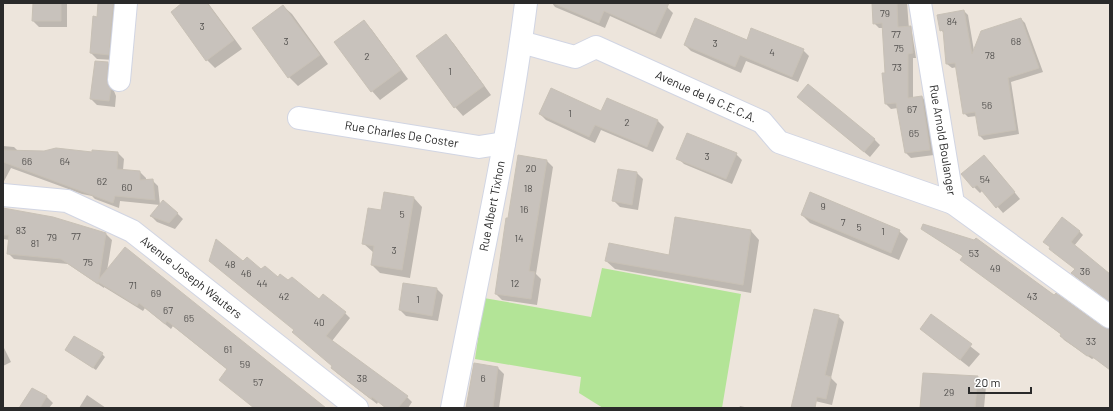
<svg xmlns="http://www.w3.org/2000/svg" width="1113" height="411" viewBox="0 0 1113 411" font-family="Barlow,sans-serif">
<rect width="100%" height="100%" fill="#ede5dc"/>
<path fill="#b3e497" d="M602 268 741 294 722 408H603L579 393 581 377 475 359 484 298 591 317Z"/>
<path fill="#0003" d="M34 3H67V27H39L33 21Z
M98 3H120L114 60 97 59 91 53 98 18Z
M184 3H208L242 49 215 68 207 60Z
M552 3H657L667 7 673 13 661 39 610 16 605 28 555 7Z
M874 3H907L909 29 912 33 916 58H913V99L922 97 927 102 934 155 911 158 906 153 898 108 891 109 886 104 883 74H886L883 28H879L874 23Z
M283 6 292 14 328 64 298 86 289 77 253 28Z
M964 11 968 15 974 51 1021 19 1025 23 1043 72 1011 82 1019 134 984 140 980 136 977 116 968 117 964 113 957 67 952 68 947 64 944 33 941 30Z
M364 21 372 30 408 79 380 100 372 91Z
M446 35 454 44 491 95 463 116 455 107Z
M747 41 803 50 809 56 798 82 746 61 741 73 691 51 685 45Z
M108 63 114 69 112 86 116 96 115 107 97 105 91 99Z
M805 102 874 139 880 145 870 157Z
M601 112 658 121 664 127 653 152 601 130 595 143 546 120 540 114Z
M3 146 14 147 18 151 118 153 124 159 123 170 140 172 146 178V181L152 180 158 186 160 205 120 201 119 208 95 199 92 196 82 194 11 168 3 183Z
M736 154 742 160 732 184 684 164 678 158Z
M519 156 547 161 553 167 536 274 541 279 537 305 502 300 496 294Z
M990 162 1020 199 1003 213 983 190 980 193 974 187Z
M637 173 643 179 638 210 620 207 614 201Z
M414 198 422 207 410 278 380 273 372 265 374 253 364 244 382 211Z
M3 209 53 218 106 234 112 240 107 271 325 408H254L228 370 173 326 171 329 145 308 143 311 104 287V288L68 264 14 259 8 253 9 240 3 239Z
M177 213 183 219 175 229 157 222 151 216Z
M802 215 899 231 908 239 899 260 810 223Z
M676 218 751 231 759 240 751 293 615 269 606 261 669 256Z
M922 229 1019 271 1102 328 1110 330V369L1094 358 1092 359 1064 340 1061 336 1062 335 965 263 964 257Z
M1079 231 1083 235 1074 246 1110 275V302L1076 277 1072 273 1076 269 1053 252Z
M244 262 278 278 319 301 345 313 350 318 332 341 407 397 412 402 408 408H386L378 402 377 404 337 373 332 368 333 366 295 330Z
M437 289 443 295 438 321 406 316 400 310Z
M931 315 980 354 969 367 921 329Z
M838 316 844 322 831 378 837 384 832 405 802 398Z
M3 346 11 362 3 366Z
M66 350 102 354 105 357 96 370Z
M474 365 498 368 504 374 499 408H467Z
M977 377 986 386 984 408H921Z
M32 389 47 397 53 403 49 408H20Z
M87 395 106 408H79Z
M740 406 749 408H739Z"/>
<path fill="#c8c2bc" stroke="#c8c1b6" d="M33 3H61V21H32Z
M98 3H113L109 55 90 53 93 16 97 17Z
M182 3H207L234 40 206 61 171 12Z
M553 3H669L655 34 604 11 599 23Z
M872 3H897L898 27 911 26 913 53 908 54V98L922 96 930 150 905 153 896 103 885 104 882 73H885L882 23 873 24Z
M283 5 320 55 288 78 252 28Z
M964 10 972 54 981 31 1021 18 1039 68 1008 78 1016 130 979 136 975 112 963 114 955 63 946 64 943 30 940 31 937 15Z
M695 18 747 40 751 28 804 49 792 77 740 55 735 67 684 45Z
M364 20 401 70 371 92 334 42Z
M446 34 484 86 454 108 416 56Z
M95 61 108 62 107 79 111 89 109 101 90 99Z
M808 84 875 139 864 152 797 97Z
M551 88 601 111 607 98 658 120 647 147 595 125 589 137 539 114Z
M687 133 737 153 726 179 676 159Z
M56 148 92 152V150L118 152 117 169 140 171V180L153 179 155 200 115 196 113 203 3 162V150L44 151Z
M518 155 547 160 529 271 535 272 531 299 495 294 506 218H508Z
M984 155 1015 192 996 208 977 185 973 188 961 174Z
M618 169 637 172 632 205 612 201Z
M384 192 414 197 402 270 371 265 374 246 362 244 368 208 381 210Z
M810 192 900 230 891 253 801 215Z
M163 200 178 213 169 223 150 216Z
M3 208 53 217 106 233 99 279 125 247 326 408H254L219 380 227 369 167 321 165 324 139 303 137 306 98 282V284L61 259 7 254 9 235H3Z
M675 217 751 230 743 285 605 261 609 243 669 255Z
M1062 217 1080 231 1071 242 1110 274V302L1071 273 1075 269 1049 249 1050 247 1043 242Z
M923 224 974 240 976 238 1054 295 1056 293 1103 327 1110 329V370L1090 355 1087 356 1060 336 1061 334 960 260 963 256 921 229Z
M216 239 243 261 247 257 261 269 265 266 278 277 280 274 288 280 292 277 319 299 323 294 346 312 326 336 408 396 398 408H386L372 397 371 399 331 368 332 366 292 332 294 330 209 261Z
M403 283 437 288 432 316 399 310Z
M814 309 839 315 825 375 831 377 826 399 817 397 815 408H791Z
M931 314 972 344 960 360 920 329Z
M74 336 103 353 93 368 65 350Z
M474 363 498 367 493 408H466Z
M923 373 978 376 975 408H920Z
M32 388 47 396 40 408H19Z"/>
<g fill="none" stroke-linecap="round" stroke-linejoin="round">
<g stroke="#d1d5e3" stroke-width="24">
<g id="minor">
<path id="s1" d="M920 3 953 203 1110 317"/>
<path id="s2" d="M521 42 575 57 596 47 762 122 779 142 953 203"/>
<path d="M119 80 126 3"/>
<path id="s3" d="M299 118 479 147 504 143"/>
<path id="s4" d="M3 195 67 201 132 231 357 408"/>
<path id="s5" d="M452 408C478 274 509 139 526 3"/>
</g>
</g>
<use href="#minor" stroke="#fff" stroke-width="22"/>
</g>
<g text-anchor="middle" stroke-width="3" stroke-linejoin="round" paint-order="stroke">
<g font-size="10" fill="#52504e">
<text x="885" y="17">79</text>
<text x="952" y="25">84</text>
<text x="202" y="30">3</text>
<text x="896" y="38">77</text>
<text x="286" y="45">3</text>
<text x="1016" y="45">68</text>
<text x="715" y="47">3</text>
<text x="899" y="52">75</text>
<text x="772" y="56">4</text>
<text x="990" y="59">78</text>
<text x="367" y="60">2</text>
<text x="897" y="71">73</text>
<text x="450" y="75">1</text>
<text x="987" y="109">56</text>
<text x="912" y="113">67</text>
<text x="570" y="117">1</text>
<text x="627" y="126">2</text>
<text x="914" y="137">65</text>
<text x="707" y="160">3</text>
<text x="27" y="165">66</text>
<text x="65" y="165">64</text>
<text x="531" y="172">20</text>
<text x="985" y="183">54</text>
<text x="102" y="185">62</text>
<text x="127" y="191">60</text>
<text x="528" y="192">18</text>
<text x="823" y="210">9</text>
<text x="524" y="213">16</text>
<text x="402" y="218">5</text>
<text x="843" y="226">7</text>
<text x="859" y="231">5</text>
<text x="21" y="234">83</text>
<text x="883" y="235">1</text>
<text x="76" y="240">77</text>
<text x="52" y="241">79</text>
<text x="519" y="242">14</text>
<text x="35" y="247">81</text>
<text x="394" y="254">3</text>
<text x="974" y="257">53</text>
<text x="88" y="266">75</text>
<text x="230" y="268">48</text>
<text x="995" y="272">49</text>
<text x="1085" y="275">36</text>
<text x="246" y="277">46</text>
<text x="262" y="287">44</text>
<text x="515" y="287">12</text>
<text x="133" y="289">71</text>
<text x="156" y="297">69</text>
<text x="284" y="300">42</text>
<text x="1032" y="300">43</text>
<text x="418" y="303">1</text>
<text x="168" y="314">67</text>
<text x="189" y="322">65</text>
<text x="319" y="326">40</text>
<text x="1091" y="345">33</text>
<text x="228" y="353">61</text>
<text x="245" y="368">59</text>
<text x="362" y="382">38</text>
<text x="483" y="382">6</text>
<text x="258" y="386">57</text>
<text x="949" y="396">29</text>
</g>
<g font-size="12" fill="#2a2a2a" stroke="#fff">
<text dy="4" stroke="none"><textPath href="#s2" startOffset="200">Avenue de la C.E.C.A.</textPath></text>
<text dy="4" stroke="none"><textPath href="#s3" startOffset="104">Rue Charles De Coster</textPath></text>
<text dy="4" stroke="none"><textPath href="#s1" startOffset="139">Rue Arnold Boulanger</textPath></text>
<text dy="4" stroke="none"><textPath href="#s5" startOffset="206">Rue Albert Tixhon</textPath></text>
<text dy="4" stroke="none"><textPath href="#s4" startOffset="211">Avenue Joseph Wauters</textPath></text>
</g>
</g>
<rect width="1113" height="411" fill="none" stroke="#2a2a2a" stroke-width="8"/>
<path d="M969 387v6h62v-6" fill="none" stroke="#2a2a2a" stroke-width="2"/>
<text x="975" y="387" font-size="12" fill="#2a2a2a" stroke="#ffffff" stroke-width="3" paint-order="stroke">20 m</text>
</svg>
